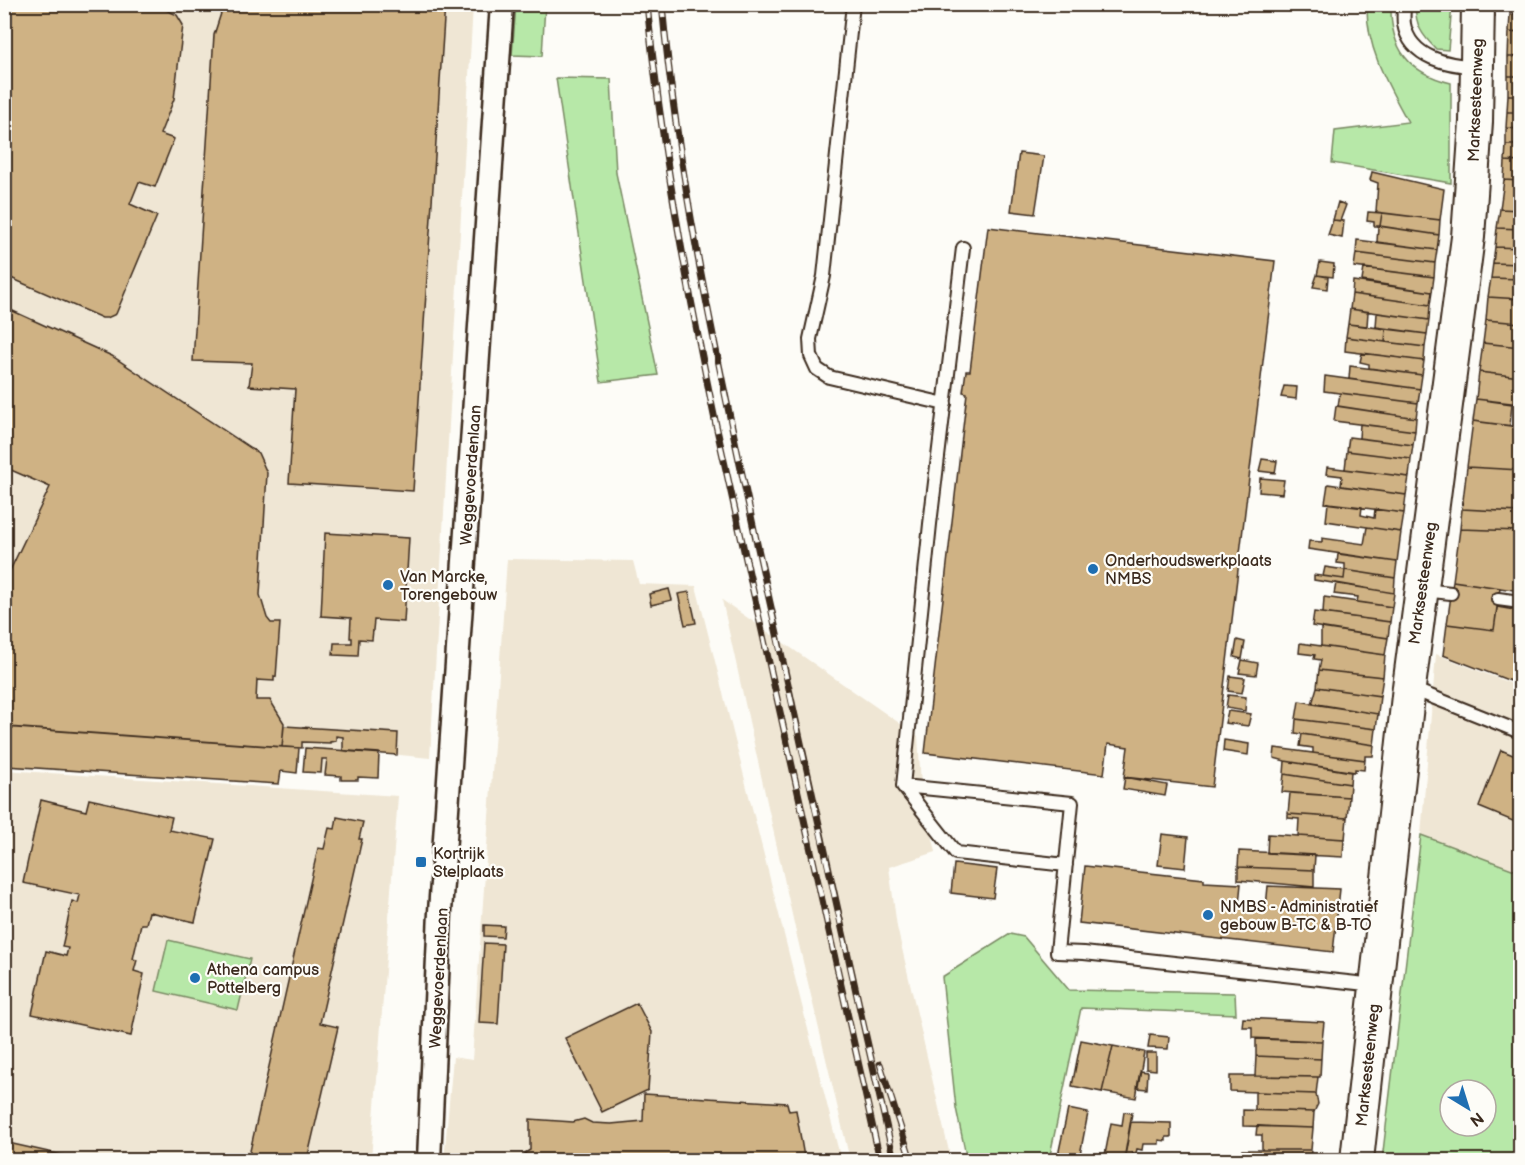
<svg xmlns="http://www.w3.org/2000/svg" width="1525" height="1165" viewBox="0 0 1525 1165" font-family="'Balsamiq Sans',sans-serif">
<rect width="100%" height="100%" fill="#fdfcf7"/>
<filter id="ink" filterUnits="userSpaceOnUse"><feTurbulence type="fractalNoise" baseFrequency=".0167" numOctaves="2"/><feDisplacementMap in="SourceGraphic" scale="12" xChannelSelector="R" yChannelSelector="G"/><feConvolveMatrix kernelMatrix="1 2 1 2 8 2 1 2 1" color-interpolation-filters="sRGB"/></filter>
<g filter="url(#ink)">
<path fill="#efe6d4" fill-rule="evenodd" d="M4 5H473L430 758 380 753 378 778 358 777V780H341V776L303 772 305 748 5 727Z
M507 559 633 561 639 584 696 586 841 1160H444L453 1057 472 1060Z
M722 600 918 736 921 785 936 852 889 867 897 927 951 1160H850L795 928Z
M1436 654 1520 687V1160H1382L1421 835ZM1450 1090H1486V1126H1450Z
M4 770 398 796 371 1160H5Z"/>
<path fill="#b7e8a8" stroke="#798963" stroke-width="1.5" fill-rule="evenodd" d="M516 5H545L542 56 512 55Z
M1367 5H1391C1390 49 1409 73 1451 83V183L1332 163 1335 131 1408 122C1388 85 1366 48 1367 5Z
M1415 5H1452L1448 50 1436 49C1421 34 1416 26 1415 5Z
M556 78 611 79 616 173 658 375 601 382Z
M1421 835 1520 872V1160H1382ZM1450 1090H1486V1126H1450Z
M1010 934 1024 937 1069 990 1235 993 1236 1014 1081 1008 1049 1160H967L956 1108 942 977Z
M168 940 250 959 238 1010 156 991Z"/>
<path fill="#cfb284" stroke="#3b2a1e" stroke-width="1.5" d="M4 4H154L177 15 183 25 174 99 160 134 174 139 155 187 139 182 130 204 157 216 116 314 107 318H102L4 275Z
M224 4H445L413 491 289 483 295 389 249 386 252 363 193 361 214 35Z
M1510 14H1520V33L1509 32Z
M1509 32 1520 33V57H1508Z
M1508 57H1520V76H1508Z
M1508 76H1520V95H1508Z
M1508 95H1520V112H1507Z
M1507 112H1520V129L1506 128Z
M1506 128 1520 129V145H1506Z
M1506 145H1520V162L1505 161Z
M1019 153 1044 156 1035 214 1011 211Z
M1505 161 1520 162V181L1504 180Z
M1372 172 1444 189 1440 220 1376 212 1378 183 1370 180Z
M1504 180 1520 181V210L1500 209Z
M1338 202 1346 205 1340 221 1333 220Z
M1500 209 1520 210V229L1497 228Z
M1368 212 1382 213 1380 226H1374V222L1367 221Z
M1382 213 1440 220 1439 235 1380 226Z
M1333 220 1344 221 1342 238 1328 235Z
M1378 226 1439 235 1437 250 1377 242Z
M988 227 1275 261 1212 787 1124 777 1128 747 1108 744 1104 774 925 753 967 393 963 392 966 371H970Z
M1497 228 1520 229V248L1495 247Z
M1357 240 1437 250 1435 263 1356 253Z
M1495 247 1520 248V264L1493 263Z
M1356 253 1435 263 1434 277 1354 267Z
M1320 262 1334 264 1333 277 1317 275Z
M1493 263 1520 264V279L1491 278Z
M1364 268 1434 277 1432 292 1362 281Z
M1317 275 1328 277 1327 289 1313 287Z
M1491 278 1520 279V299L1488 297Z
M1353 281 1432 292 1430 305 1352 294Z
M1352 294 1430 305 1429 320 1350 309Z
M1488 297 1520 299V323L1486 320Z
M4 307 112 356 258 453 267 473 260 595 267 618 271 623H280L276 677 274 676V681L257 680 256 700H270L284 723 282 747 4 727V583L50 487 4 467Z
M1350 309 1368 312 1367 326 1348 324Z
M1377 313 1429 320 1427 334 1376 327Z
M1486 320 1520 323V347L1483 343Z
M1348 324 1386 329 1385 342 1346 337Z
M1386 329 1427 334 1425 347 1385 342Z
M1346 337 1425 347 1424 361 1345 351Z
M1483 343 1520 347V377L1479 372Z
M1362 353 1424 361 1422 375 1369 368V364L1360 362Z
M1350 366 1422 375 1420 389 1349 379Z
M1479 372 1520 377V404L1476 399Z
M1325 376 1420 389 1418 403 1324 391Z
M1284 386 1297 387 1296 399 1281 397Z
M1340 393 1418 403 1416 418 1338 406Z
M1476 399 1512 404 1510 426 1473 421Z
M1336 406 1416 418 1415 431 1334 421Z
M1473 421 1520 427V470L1467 467Z
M1360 424 1415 431 1413 445 1359 438Z
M1349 437 1413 445 1411 459 1347 451Z
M1347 451 1411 459 1409 477 1345 469Z
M1262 459 1277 461 1275 473 1259 471Z
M1327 467 1409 477 1406 495 1341 486 1342 476 1326 474Z
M1467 467 1520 470V503H1519L1518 512 1462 509Z
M1260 478 1284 480 1282 494 1259 492Z
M1328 484 1406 495 1404 513 1325 503Z
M1328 503 1362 507 1361 515 1374 518 1375 509 1404 513 1401 532 1326 521Z
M1462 509 1520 512V531L1460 529Z
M1367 527 1401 532 1397 562 1308 549 1309 541 1322 542V538L1364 544Z
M1460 529 1520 531V591L1453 581Z
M325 533 409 538 404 622 374 620 372 640 359 639 358 656 333 655 334 643H352V638H350L351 618 321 616Z
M1338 554 1397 562 1395 578 1345 570V564L1337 563Z
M1325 567 1345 570 1344 579 1323 576Z
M1345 570 1395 578 1394 593 1314 580V575L1344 579Z
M1453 581 1500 588 1494 630 1447 624Z
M1336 583 1394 593 1392 607 1357 602 1358 597 1334 594Z
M669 589 672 600 651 605 649 594Z
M689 592 696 623 685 625 678 594Z
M1324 597 1392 607 1390 622 1323 613Z
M1497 607 1520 611V653L1518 679 1514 678 1513 682 1443 655 1447 624 1494 630Z
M1314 612 1390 622 1388 638 1312 626Z
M1321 628 1388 638 1385 655 1321 646Z
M1237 640 1245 642 1242 659 1234 657Z
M1300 643 1385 655 1383 677 1319 670 1321 660 1314 659 1315 655 1299 653Z
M1242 660 1258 663 1256 675 1239 673Z
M1319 670 1383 677 1380 696 1317 687Z
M1230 676 1245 678 1242 693 1228 691Z
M1317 687 1380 696 1378 714 1312 704Z
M1228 695 1246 697 1245 711 1226 708Z
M1299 701 1378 714 1376 729 1296 719Z
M1228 711 1251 714 1248 726 1225 723Z
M1296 719 1376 729 1374 745 1295 733Z
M284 726 398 733 397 755 343 751V737L336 736V741L330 742V743L302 742V748L282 747Z
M8 727 299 748 297 773 281 771 279 784 6 766Z
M1302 734 1374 745 1373 756H1365V760L1313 753V748L1300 746Z
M1224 740 1249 744 1248 755 1223 751Z
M305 748 379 753 378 778 358 777V780H341V776L325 775 327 759H322L321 773 303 772Z
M1275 748 1365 760 1364 770 1355 769V772L1285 761 1274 758Z
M1501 750 1520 758V824L1479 807Z
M1285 761 1351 772 1350 784 1284 774Z
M1284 774 1350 784 1349 797 1282 792Z
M1125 777 1167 785 1165 796 1123 789Z
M1290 793 1349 797 1347 818 1288 814Z
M89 799 172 817 169 830 215 839 195 922 149 912 146 924H141L133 959 137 960 134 971 144 974 131 1036 32 1014 46 951 66 956 68 948 62 947 72 901 78 903 80 895 23 883 41 800 86 811Z
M1288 814 1347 818 1345 839 1298 836 1299 819 1288 818Z
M337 817 363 822 359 839H362L320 1023 338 1027 307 1160H248L318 848 324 849 329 828 335 829Z
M1162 834 1188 837 1185 868 1158 865Z
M1268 834 1344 839 1343 857 1267 853Z
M1239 851 1315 855 1314 870 1238 867Z
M954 864 997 869 993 898 951 893Z
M1085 866 1204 879V882L1241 884 1239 904 1266 907 1268 886 1340 889 1333 952 1079 923Z
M1238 867 1314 870V887L1238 880Z
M484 925 504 926 503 937 484 936Z
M484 943 503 944 498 1024 479 1023Z
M637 1003 652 1032 648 1090 602 1112 565 1038Z
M1243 1018 1324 1022 1322 1041 1252 1038V1027H1242Z
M1150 1035 1169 1037 1168 1049 1148 1048Z
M1256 1039 1322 1041 1321 1059 1256 1056Z
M1081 1040 1113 1046 1102 1092 1072 1086Z
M1113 1046 1144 1052 1136 1098 1102 1092Z
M1146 1053H1156V1070L1146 1069Z
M1256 1056 1321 1059 1320 1077 1255 1076Z
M1140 1071 1148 1072 1147 1089 1137 1088Z
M1230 1076H1255L1318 1077 1316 1094 1230 1091Z
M1255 1092 1316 1094 1318 1104 1314 1112 1255 1110Z
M644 1094 787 1103 789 1111 796 1110 804 1157 796 1158V1160H526L525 1159V1153L530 1150V1119L573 1122 584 1119 592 1123 611 1124 643 1121Z
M1068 1109 1088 1113 1079 1160H1057Z
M1243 1110 1314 1112 1313 1128 1243 1126Z
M1124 1112 1132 1113 1124 1160H1104L1111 1123 1122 1125Z
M1131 1122 1171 1123V1137H1166V1141L1159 1140V1144H1143L1142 1150 1137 1149 1136 1153H1133L1132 1157 1125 1156Z
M1257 1126 1313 1128 1311 1150H1262V1135H1256Z
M4 1142 84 1160H4Z
M1242 1150H1311L1310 1160H1254V1156L1242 1155Z"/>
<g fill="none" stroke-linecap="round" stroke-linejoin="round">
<g stroke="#3b2a1e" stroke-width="16">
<path id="lane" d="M853 4 824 276 810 339 811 356 817 369 829 377 945 404
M1404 4C1404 11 1403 18 1404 24 1410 59 1449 65 1477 67
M963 248 930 524 903 786 956 853 1066 865
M1423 590 1451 593
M1498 599 1520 602
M1410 688 1520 732
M903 786 1072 803 1057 952 1084 953 1375 985"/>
</g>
<g stroke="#3b2a1e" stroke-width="27">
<path id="street" d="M429 1160 440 912 502 4"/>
</g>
<g stroke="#3b2a1e" stroke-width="36">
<path id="secondary" d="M1357 1160 1409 687 1468 237 1476 122 1478 4"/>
</g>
<use href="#lane" stroke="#fdfcf7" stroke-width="12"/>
<use href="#street" stroke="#fdfcf7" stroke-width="22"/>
<use href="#secondary" stroke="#fdfcf7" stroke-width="32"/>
<g stroke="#3b2a1e" stroke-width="7">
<path id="rail" d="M647 4C661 146 687 286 716 425L880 1160
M662 4C679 190 720 371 759 553 803 756 848 958 894 1160
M880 1064 911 1160"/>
</g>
<use href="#rail" stroke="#fdfcf7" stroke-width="4.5" stroke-dasharray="14" stroke-linecap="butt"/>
</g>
</g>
<g fill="#1f6fb2" stroke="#fdfcf7" stroke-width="2">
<circle cx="1093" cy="569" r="6"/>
<circle cx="388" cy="585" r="6"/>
<rect x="415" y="856" width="12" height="12" rx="3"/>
<circle cx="1208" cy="915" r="6"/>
<circle cx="195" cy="978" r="6"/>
</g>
<g text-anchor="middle" stroke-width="4.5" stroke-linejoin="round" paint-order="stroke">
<g font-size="16" fill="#3b2a1e" stroke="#fdfcf7">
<text transform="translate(1475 100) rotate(-88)" y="6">Marksesteenweg</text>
<text transform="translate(470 475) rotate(-86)" y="6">Weggevoerdenlaan</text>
<text transform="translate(1422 583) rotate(-82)" y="6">Marksesteenweg</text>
<text transform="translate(438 978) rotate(-87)" y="6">Weggevoerdenlaan</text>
<text transform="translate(1367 1065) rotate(-84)" y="6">Marksesteenweg</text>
</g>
<g font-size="16" fill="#3b2a1e" stroke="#fdfcf7" text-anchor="start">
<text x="1105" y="566">Onderhoudswerkplaats<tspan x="1105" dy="18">NMBS</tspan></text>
<text x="400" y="582">Van Marcke,<tspan x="400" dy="18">Torengebouw</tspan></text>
<text x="433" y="859">Kortrijk<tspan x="433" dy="18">Stelplaats</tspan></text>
<text x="1220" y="912">NMBS - Administratief<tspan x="1220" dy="18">gebouw B-TC &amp; B-TO</tspan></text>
<text x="207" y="975">Athena campus<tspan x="207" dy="18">Pottelberg</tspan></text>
</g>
</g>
<rect width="1525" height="1165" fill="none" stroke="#fdfcf7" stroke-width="24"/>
<rect x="12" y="12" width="1501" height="1141" fill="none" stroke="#3b2a1e" stroke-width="2" filter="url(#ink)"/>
<g transform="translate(1468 1108) rotate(142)"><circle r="28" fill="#fdfcf7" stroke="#afa8a0" stroke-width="1.5"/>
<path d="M0-4.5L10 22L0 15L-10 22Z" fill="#1f6fb2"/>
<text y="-9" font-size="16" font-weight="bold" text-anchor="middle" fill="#3b2a1e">N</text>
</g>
</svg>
